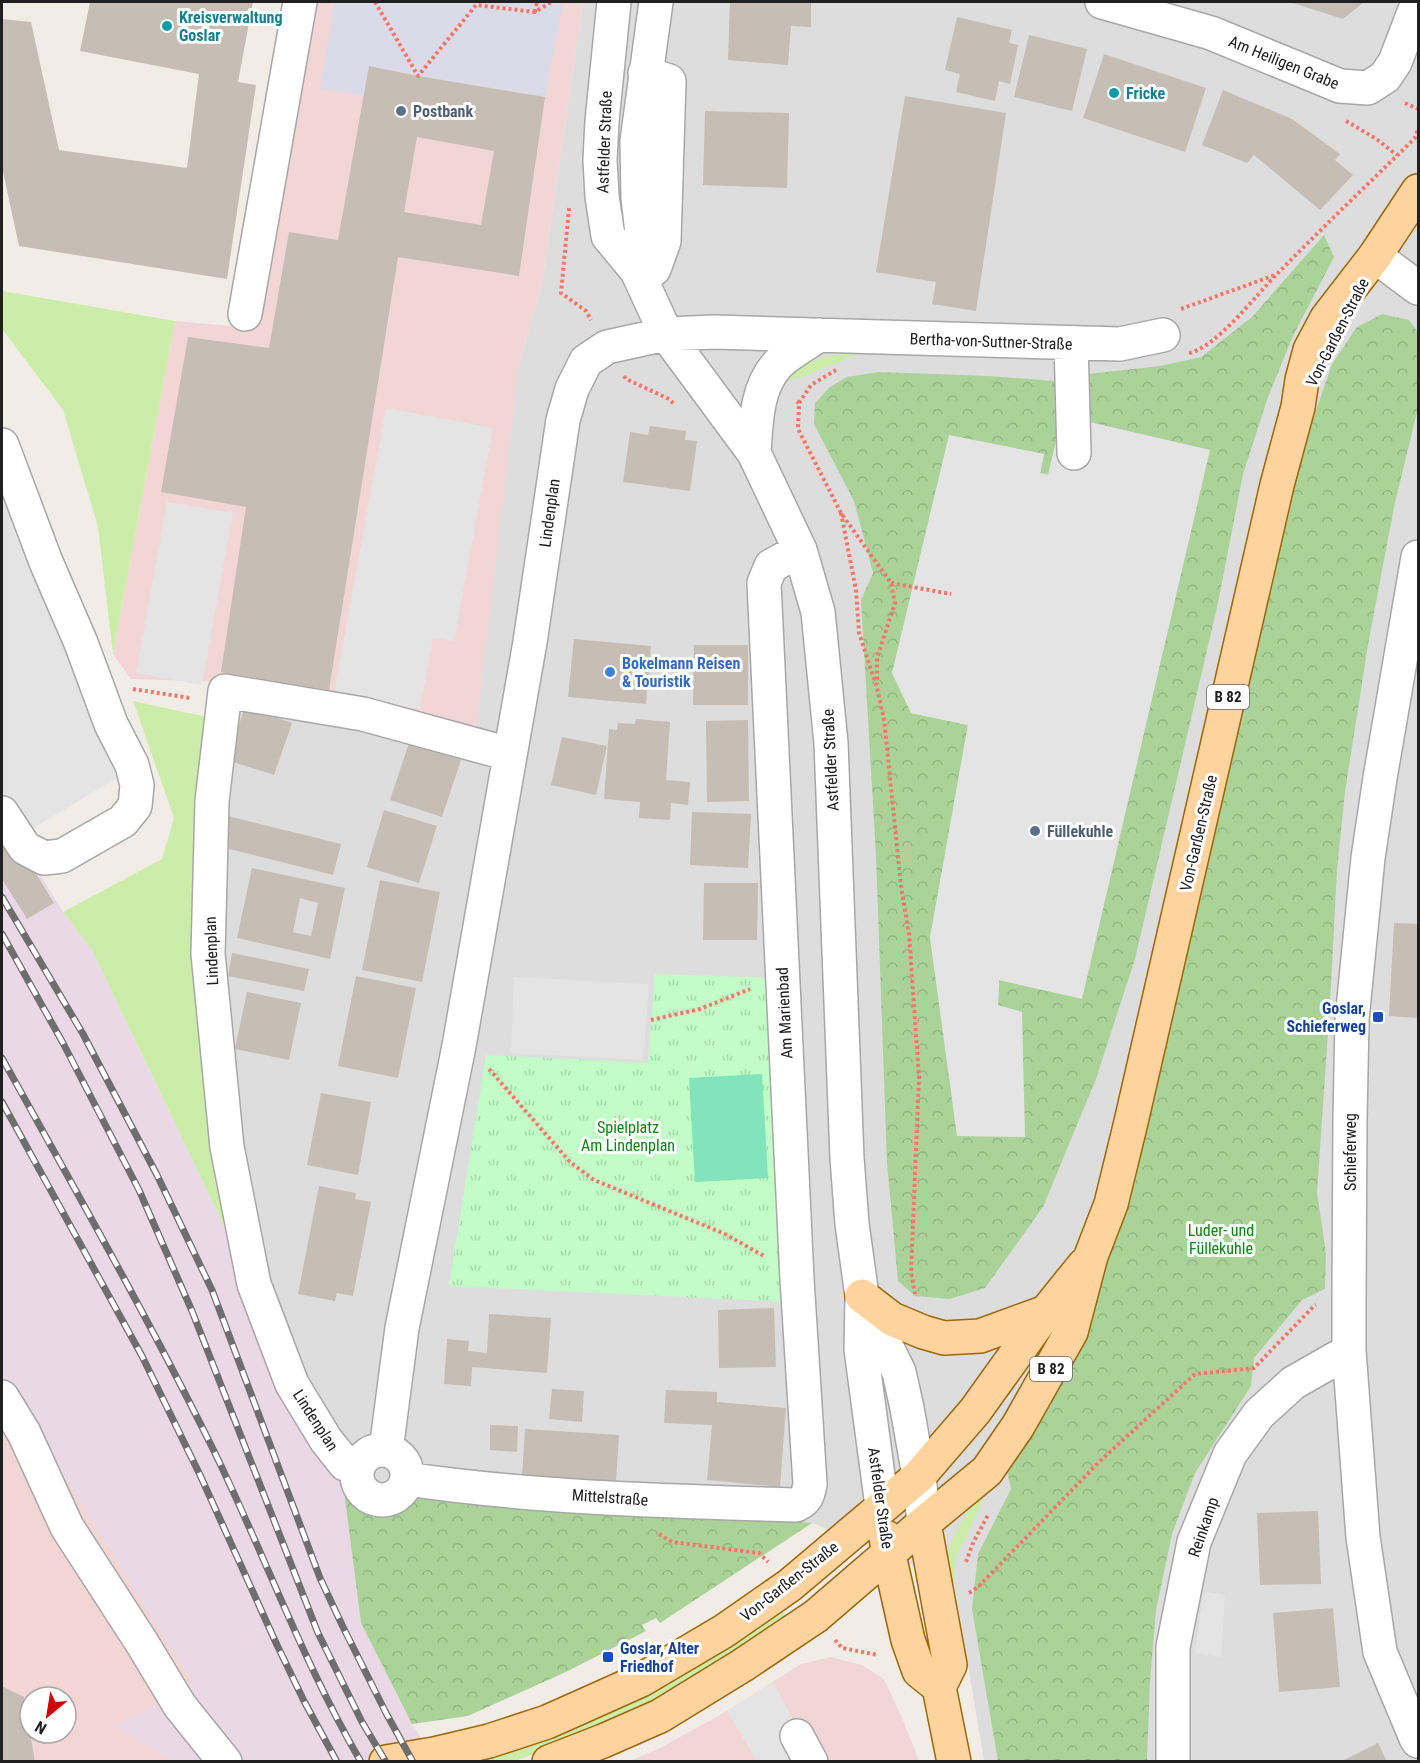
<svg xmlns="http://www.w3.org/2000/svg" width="1420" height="1763" viewBox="0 0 1420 1763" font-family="'Roboto Condensed',sans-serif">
<defs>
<pattern id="forest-crowns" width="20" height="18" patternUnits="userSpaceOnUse" patternTransform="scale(1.5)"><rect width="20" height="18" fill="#abd399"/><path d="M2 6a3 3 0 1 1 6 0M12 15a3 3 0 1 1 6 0" fill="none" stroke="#93b584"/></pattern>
<pattern id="park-tufts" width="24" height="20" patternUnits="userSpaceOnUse" patternTransform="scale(1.5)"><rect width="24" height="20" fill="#c2fcc6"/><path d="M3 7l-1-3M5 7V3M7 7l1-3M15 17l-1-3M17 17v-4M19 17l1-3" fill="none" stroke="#a6d8aa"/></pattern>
</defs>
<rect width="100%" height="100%" fill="#f1ede6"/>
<path fill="#dedddd" d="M583 2H1418V1761H984L954 1582 812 1523 343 1484 274 1379 224 1226 206 1059 220 682 519 364 542 282Z"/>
<path fill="#f2d6d5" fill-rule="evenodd" d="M287 2H583L542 282 519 364 476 729 220 682 131 679 113 654 175 321 231 326Z
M2 1376 195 1685 115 1725 173 1761H2ZM30 1697H66V1733H30Z
M831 1657 862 1665 884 1679 903 1720 919 1761 628 1762 660 1748 727 1711 801 1664Z"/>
<path fill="#ebd8e7" d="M2 813 63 912 92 950 224 1226 274 1379 343 1484 361 1623 412 1724 437 1761H173L114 1725 194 1685 2 1376Z"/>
<path fill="#ccedaa" d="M2 291 175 321 113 654 98 527 63 410 2 329Z
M865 351 803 377 789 380 786 376C813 355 832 356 865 351Z
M133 701 216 719 206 1059 224 1226 92 950 63 912 162 859 174 818Z
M979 1496 982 1497V1504L956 1556 953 1590C951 1586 948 1581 947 1577 939 1550 966 1516 979 1496Z
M780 1608 787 1616 733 1654 655 1701 559 1745 515 1761 481 1762 555 1737 650 1693Z"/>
<path fill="url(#forest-crowns)" d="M1324 235 1334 257 1293 336 1268 397 1243 474 1218 603 1135 959 1096 1079 1043 1207 985 1288 950 1299 915 1296 898 1281 887 1163 876 856 861 600 873 573 854 501 814 424 815 403 830 387 847 377 879 372 988 376 1055 381 1062 416 1049 475 1040 473 1044 454 949 436 911 713 968 725 930 938 998 1005 999 980 1081 998 1209 450 1085 421 1088 374 1160 366 1201 357 1252 317Z
M1382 314 1409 320 1418 332V408L1394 507 1368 645 1345 792 1337 870 1330 1004 1317 1192 1326 1254 1325 1289 1302 1300 1254 1358 1251 1386 1195 1473 1172 1534 1156 1610 1150 1682 1147 1761H998L972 1609 978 1554 1011 1489 1007 1471 1076 1350 1134 1186 1258 627 1311 425 1332 364 1357 327Z
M343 1484 812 1523 660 1623 656 1618 642 1625 646 1631 568 1671 468 1716 412 1724 361 1623Z"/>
<path fill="url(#park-tufts)" d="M655 974 776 978 793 1302 449 1286 486 1055 648 1063Z"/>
<path fill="#81e4bc" d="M762 1074 768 1178 695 1182 689 1078Z"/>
<path fill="#e4e4e4" d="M386 408 493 428 454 641 433 638 420 709 334 694Z
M1062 416 1210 450 1082 999 999 980 998 1005 1022 1012 1025 1137 957 1136 930 938 968 725 911 713 892 673 949 435 1044 454 1040 473 1048 475Z
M2 479 120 776 22 835 2 800Z
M167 502 233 513 202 685 136 673Z
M514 977 649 984 643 1060 511 1053Z
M1204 1591 1225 1595 1221 1657 1195 1653Z
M773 1682 815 1761H757L727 1711Z"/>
<path fill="#dadbe7" d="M334 2H548L563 4 545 97 418 76 369 66 365 96 320 89Z"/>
<path fill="#c6bdb5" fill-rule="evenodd" d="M90 2H253L238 82 256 85 227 279 19 246 2 167V19L31 22 59 150 187 168 199 74 80 51Z
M730 2H811V27L791 26 788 65 728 60Z
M1290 2H1364L1343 19Z
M957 17 1012 30 1009 43 1018 45 1010 84 999 81 995 101 956 92 960 74 945 70Z
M1029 35 1087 49 1072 111 1014 97Z
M1104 54 1206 88 1185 152 1083 118Z
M369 66 418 76 545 97 519 276 398 257 329 690 221 672 246 507 161 492 188 337 269 348 289 232 338 240ZM417 137 494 151 481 225 404 212Z
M1223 90 1292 119 1340 154 1335 160 1353 175 1320 210 1254 155 1247 163 1202 145Z
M905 96 1006 113 976 311 932 304 936 282 876 272Z
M705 111 789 113 787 188 703 185Z
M650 426 686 431 685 440 697 441 690 491 623 482 630 432 648 435Z
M574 639 651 646 646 704 568 697Z
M694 645H748V705H693Z
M245 707 292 723 274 775 227 760Z
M636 719 670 722 666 780 690 782 688 805 671 803 670 820 639 818 640 802 604 799 609 729 617 730 618 723 635 724Z
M748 720 749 801 707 802 706 721Z
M562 737 607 746 596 795 551 785Z
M409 743 461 760 442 817 390 800Z
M384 810 437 826 419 883 367 867Z
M692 812 751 814 748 868 690 865Z
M224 815 341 844 333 875 217 846Z
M2 818 54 903 27 919 2 879Z
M252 868 345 888 330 959 237 938ZM300 898 318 903 311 936 293 932Z
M380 880 440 892 422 982 362 970Z
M704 883H758L757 940H703Z
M1394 923 1418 924V1018L1389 1016Z
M232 953 309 969 304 991 228 976Z
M356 976 416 988 398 1078 338 1066Z
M247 992 301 1003 289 1060 235 1049Z
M321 1093 371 1102 358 1175 307 1165Z
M319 1186 356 1193 355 1199 371 1202 353 1296 337 1293 335 1301 298 1294Z
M774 1308 776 1367 719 1368 718 1310Z
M489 1314 551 1318 547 1373 472 1367 471 1386 444 1384 447 1339 469 1341 468 1351 487 1353Z
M552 1389 584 1391 582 1422 549 1419Z
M666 1390 717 1392V1402L786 1408 780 1487 707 1480 712 1425 664 1423Z
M490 1425 518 1426 517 1452 490 1450Z
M525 1429 619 1435 616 1481 522 1476Z
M1318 1511 1321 1584 1260 1585 1257 1513Z
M1333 1608 1340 1687 1279 1692 1273 1613Z
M2 1686 24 1697 35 1762H2Z
M1378 1743 1387 1762H1340Z"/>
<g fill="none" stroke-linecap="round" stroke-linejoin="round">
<g stroke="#a7a7a7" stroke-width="36">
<path id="minor" d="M614 2 602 121 600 160 602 196 608 236 637 271 666 334 754 453 800 550 818 612 831 743 847 1158 852 1224 862 1296 861 1349 882 1506
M1102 2 1211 33 1340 86 1368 88 1385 77 1395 62 1418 2
M645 73 669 81 664 241 654 269
M1375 256 1418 288
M637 271 643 242 638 198 637 141 656 2
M245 314 300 2
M1071 343 1074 453
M2 445 46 562 81 643 111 724 132 765 137 785 135 806 123 821 62 856 44 858 25 848 2 813
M754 453C756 423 756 389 777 365 787 354 806 344 819 335
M1418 557 1380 778 1368 858 1352 1019 1350 1118 1349 1298V1351L1363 1537 1380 1652 1416 1738 1418 1741
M865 1303 899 1372 907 1408 919 1476 924 1523
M2 1397 24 1433 67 1527 142 1643 180 1706 225 1762
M357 1475a25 25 0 1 1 50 0a25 25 0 1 1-50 0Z
M386 1450 402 1328 459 1046 530 642 563 420 572 389 586 361 607 347 666 334 715 332 1120 344 1163 335
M358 1468 345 1464 326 1440 292 1384 254 1284 227 1147 208 954 212 801 225 691 363 714 509 754
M407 1479C536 1498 666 1501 796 1505 807 1500 808 1495 810 1484L797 1279 764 583 771 566 800 550
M797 1736 811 1762
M1173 1762V1647L1194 1542 1230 1454 1259 1414 1293 1383 1349 1351"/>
</g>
<g stroke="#9d6600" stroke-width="36">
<path id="major" d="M862 1296 892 1319 923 1332 944 1338 980 1336 1046 1312
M924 1523 950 1665 939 1687 954 1762
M886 1537 889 1555 908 1640 919 1671 939 1687
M386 1762 434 1754 489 1741 547 1722 583 1706 641 1680 724 1631 790 1585 919 1476 975 1411 1046 1312 1084 1265
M549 1762 603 1741 660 1716 743 1665 816 1616 924 1523 987 1471 1018 1426 1071 1332 1091 1256 1111 1204 1131 1122 1277 485 1298 407 1302 380 1310 350 1327 318 1375 256 1418 191"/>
</g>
<path stroke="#ff766a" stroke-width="4" stroke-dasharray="3 3" stroke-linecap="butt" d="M375 2 418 76 476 5 535 12 551 2
M535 12 537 2
M1405 103 1418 109
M1346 121 1375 138 1397 155
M569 208 561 293 586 311 591 320
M1181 309 1275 275
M1189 353C1216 348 1257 294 1277 274 1322 228 1369 183 1415 138L1418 129
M624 376 626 379 669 399 674 404
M797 401 799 403 798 429 841 513 891 583 895 603 877 658V684
M799 403 811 385 836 370
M841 513 856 590 859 633 877 688 884 719 901 886 909 934 919 1077 911 1272 915 1294
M891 583 951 594
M133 689 190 698
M651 1020 700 1009 750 989
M489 1069 570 1162 594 1180 725 1234 764 1256
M659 1534 672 1542 759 1553 768 1562
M966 1562 973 1543 988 1515
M969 1593 978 1587 1100 1461 1195 1374 1254 1368 1314 1306 1316 1305
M835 1640 842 1648 878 1655"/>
<use href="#minor" stroke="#fff" stroke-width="33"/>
<use href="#major" stroke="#ffd39e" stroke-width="33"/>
<g stroke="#6e6e6e" stroke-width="7">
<path id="rail" d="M2 897 83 1034 157 1175 212 1290 320 1578 343 1627 386 1713 413 1762
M2 934 63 1043 139 1190 192 1311 318 1633 362 1722 386 1762
M2 1058C73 1186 146 1314 211 1445 263 1550 302 1661 361 1762
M2 1102 142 1356 200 1475 277 1645 304 1701 337 1762"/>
</g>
<use href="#rail" stroke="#fff" stroke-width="4.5" stroke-dasharray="14" stroke-linecap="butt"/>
</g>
<g fill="#0f9aa8" stroke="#fff" stroke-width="2">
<circle cx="167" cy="26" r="6"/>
<circle cx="1114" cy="93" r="6"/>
</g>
<g fill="#5c6f8a" stroke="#fff" stroke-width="2">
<circle cx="401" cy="111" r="6"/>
<circle cx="1035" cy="831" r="6"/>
</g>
<circle fill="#3f7fe0" stroke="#fff" stroke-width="2" cx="610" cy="672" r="6"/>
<g fill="#1a4fb4" stroke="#fff" stroke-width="2">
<rect x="1372" y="1011" width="12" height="12" rx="3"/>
<rect x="602" y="1651" width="12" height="12" rx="3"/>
</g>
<g text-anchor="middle" stroke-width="6" stroke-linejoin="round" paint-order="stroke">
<g fill="#fff" stroke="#636363" stroke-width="1.5">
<rect x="1207" y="685" width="42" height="24" rx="4.5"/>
<rect x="1030" y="1357" width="42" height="24" rx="4.5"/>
</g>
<g font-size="15" font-weight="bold" fill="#202020">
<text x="1228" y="702">B 82</text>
<text x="1051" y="1374">B 82</text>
</g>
<g font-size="16" font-weight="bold" fill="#0d838f" stroke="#fff" text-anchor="start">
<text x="179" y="23">Kreisverwaltung<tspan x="179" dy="18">Goslar</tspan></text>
<text x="1126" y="99">Fricke</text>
</g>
<g font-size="16" fill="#202020" stroke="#fff">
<text transform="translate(1284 62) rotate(22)" y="6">Am Heiligen Grabe</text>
<text transform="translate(604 142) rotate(-88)" y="6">Astfelder Straße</text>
<text transform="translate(1337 332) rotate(-63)" y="6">Von-Garßen-Straße</text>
<text transform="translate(991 341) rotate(2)" y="6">Bertha-von-Suttner-Straße</text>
<text transform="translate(549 513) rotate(-82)" y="6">Lindenplan</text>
<text transform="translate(830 760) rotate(-93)" y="6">Astfelder Straße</text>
<text transform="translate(1198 833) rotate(-77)" y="6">Von-Garßen-Straße</text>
<text transform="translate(211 951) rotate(-92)" y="6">Lindenplan</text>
<text transform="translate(784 1013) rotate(-93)" y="6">Am Marienbad</text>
<text transform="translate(1350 1152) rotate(-90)" y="6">Schieferweg</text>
<text transform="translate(316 1420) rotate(57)" y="6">Lindenplan</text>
<text transform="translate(610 1497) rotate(4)" y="6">Mittelstraße</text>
<text transform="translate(881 1498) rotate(82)" y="6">Astfelder Straße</text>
<text transform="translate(1203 1527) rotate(-71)" y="6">Reinkamp</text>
<text transform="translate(789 1581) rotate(-38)" y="6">Von-Garßen-Straße</text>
</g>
<g font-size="16" font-weight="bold" fill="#4e5e75" stroke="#fff" text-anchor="start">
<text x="413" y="117">Postbank</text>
<text x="1047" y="837">Füllekuhle</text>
</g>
<g font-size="16" font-weight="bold" fill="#366cbe" stroke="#fff" text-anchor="start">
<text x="622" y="669">Bokelmann Reisen<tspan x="622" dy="18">&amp; Touristik</tspan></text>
</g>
<g font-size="16" font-weight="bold" fill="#164399" stroke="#fff" text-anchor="end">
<text x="1366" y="1014">Goslar,<tspan x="1366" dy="18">Schieferweg</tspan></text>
<text x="620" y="1654" text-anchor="start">Goslar, Alter<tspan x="620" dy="18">Friedhof</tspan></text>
</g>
<g font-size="16" fill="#06870e" stroke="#fff">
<text x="628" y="1133">Spielplatz<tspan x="628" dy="18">Am Lindenplan</tspan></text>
<text x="1221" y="1236">Luder- und<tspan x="1221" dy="18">Füllekuhle</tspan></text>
</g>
</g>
<rect width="1420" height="1763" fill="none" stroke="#202020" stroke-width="6"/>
<g transform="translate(48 1715) rotate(210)"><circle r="28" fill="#ffffff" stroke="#a6a6a6" stroke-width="1.5"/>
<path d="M0-4.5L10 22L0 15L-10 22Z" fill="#d10004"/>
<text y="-9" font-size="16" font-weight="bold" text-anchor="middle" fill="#202020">N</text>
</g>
</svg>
